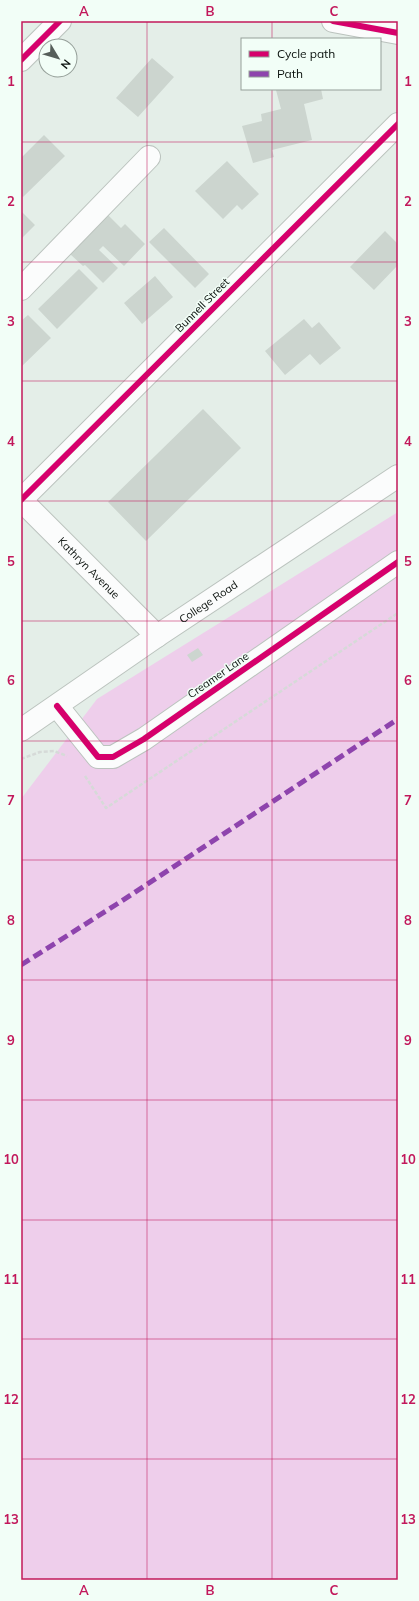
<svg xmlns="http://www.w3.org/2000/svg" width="419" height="1601" viewBox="0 0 419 1601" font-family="Mulish,sans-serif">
<rect width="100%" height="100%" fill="#e4eee8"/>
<path fill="#eeceeb" d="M398 512V1580H21V799L97 699Z"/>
<path fill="#ccd5cf" d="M152 58 174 77 138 117 116 98Z
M280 89H321L323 99 304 104 312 140 272 150 274 157 253 163 242 126 262 121 261 114 281 109 276 90Z
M44 135 65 156 23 197 21 195V158Z
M227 161 259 194 242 210 237 205 223 219 195 191Z
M21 211 35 225 21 239Z
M108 215 121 228 125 224 145 244 124 266 103 246 99 250 118 268 103 283 85 265 83 266 70 254Z
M164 228 209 274 195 288 149 242Z
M385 231 398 244V265L374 290 350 267Z
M79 269 98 288 57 329 38 309Z
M155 276 173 297 142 324 124 303Z
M28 315 51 338 21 367V321Z
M304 319 312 328 319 322 341 348 320 365 310 354 285 375 265 351Z
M203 409 241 448 146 541 108 502Z
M198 648 203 655 192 662 187 655Z"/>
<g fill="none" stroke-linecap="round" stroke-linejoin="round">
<g stroke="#bbc3be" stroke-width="24">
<g id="minor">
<path d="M333 21 398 33"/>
<path d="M21 60 60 21"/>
<path d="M21 289 149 157"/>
<path d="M21 500 398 124"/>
<path id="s1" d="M21 500 157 636"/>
<path d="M57 706 98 757H113L144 739 398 562"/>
</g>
</g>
<g stroke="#bbc3be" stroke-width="24">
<g id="major">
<path id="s2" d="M21 730 157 636 398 476"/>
</g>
</g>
<path stroke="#d6dad8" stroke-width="2.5" stroke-dasharray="4 2" stroke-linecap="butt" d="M21 759 40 752 54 751 67 756
M85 776 106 808 398 613"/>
<use href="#minor" stroke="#fbfcfc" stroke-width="22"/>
<use href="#major" stroke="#fbfcfc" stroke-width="22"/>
<path stroke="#8e44ad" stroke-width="5" stroke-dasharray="10 5" stroke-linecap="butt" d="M21 965 117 904 398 719"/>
<g stroke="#f2fef7" stroke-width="8">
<path id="cycleway" d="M333 21 398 33
M21 60 60 21
M21 500 398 124
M57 706 98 757H113L144 739 398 562"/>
</g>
<use href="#cycleway" stroke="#d6006c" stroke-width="6"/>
</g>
<path fill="none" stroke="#c2185b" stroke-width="1" stroke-opacity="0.55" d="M147 21V1580M272 21V39M272 89V1580M21 142H398M21 262H398M21 381H398M21 501H398M21 621H398M21 741H398M21 860H398M21 980H398M21 1100H398M21 1220H398M21 1339H398M21 1459H398"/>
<g text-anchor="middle" stroke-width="3" stroke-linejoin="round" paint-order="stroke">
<g font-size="11" fill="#0a110d" stroke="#f2fef7">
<text transform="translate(202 305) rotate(-45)" y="4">Bunnell Street</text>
<text dy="4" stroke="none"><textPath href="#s1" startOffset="96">Kathryn Avenue</textPath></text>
<text dy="4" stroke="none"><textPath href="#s2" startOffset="227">College Road</textPath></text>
<text transform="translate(218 675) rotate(-35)" y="4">Creamer Lane</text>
</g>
</g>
<rect width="419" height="1601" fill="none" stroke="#f2fef7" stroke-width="44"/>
<rect x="241" y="38" width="140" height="52" fill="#f2fef7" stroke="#959f99"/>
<rect x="249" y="51" width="20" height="6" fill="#d6006c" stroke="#959f99"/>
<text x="277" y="58" font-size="12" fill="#0a110d">Cycle path</text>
<rect x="249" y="71" width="20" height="6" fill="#8e44ad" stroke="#959f99"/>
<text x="277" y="78" font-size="12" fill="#0a110d">Path</text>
<g transform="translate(58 58) rotate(128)"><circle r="19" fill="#f2fef7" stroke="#959f99"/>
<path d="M0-3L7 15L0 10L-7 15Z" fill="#565e5a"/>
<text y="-6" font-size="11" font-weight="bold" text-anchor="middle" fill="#0a110d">N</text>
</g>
<rect x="22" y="22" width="375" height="1557" fill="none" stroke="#c2185b" stroke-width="1.5"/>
<g font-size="13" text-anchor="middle" font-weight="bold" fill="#c2185b">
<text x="84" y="16">A</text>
<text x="210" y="16">B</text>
<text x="334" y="16">C</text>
<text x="11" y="86">1</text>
<text x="408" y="86">1</text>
<text x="11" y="206">2</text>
<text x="408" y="206">2</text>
<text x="11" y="326">3</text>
<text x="408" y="326">3</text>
<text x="11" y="446">4</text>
<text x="408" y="446">4</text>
<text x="11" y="566">5</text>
<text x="408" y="566">5</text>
<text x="11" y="685">6</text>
<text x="408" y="685">6</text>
<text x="11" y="805">7</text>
<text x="408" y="805">7</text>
<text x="11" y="925">8</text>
<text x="408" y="925">8</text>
<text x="11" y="1045">9</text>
<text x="408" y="1045">9</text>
<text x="11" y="1164">10</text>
<text x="408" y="1164">10</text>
<text x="11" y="1284">11</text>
<text x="408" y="1284">11</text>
<text x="11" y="1404">12</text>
<text x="408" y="1404">12</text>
<text x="11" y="1524">13</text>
<text x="408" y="1524">13</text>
<text x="84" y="1595">A</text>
<text x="210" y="1595">B</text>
<text x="334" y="1595">C</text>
</g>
</svg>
